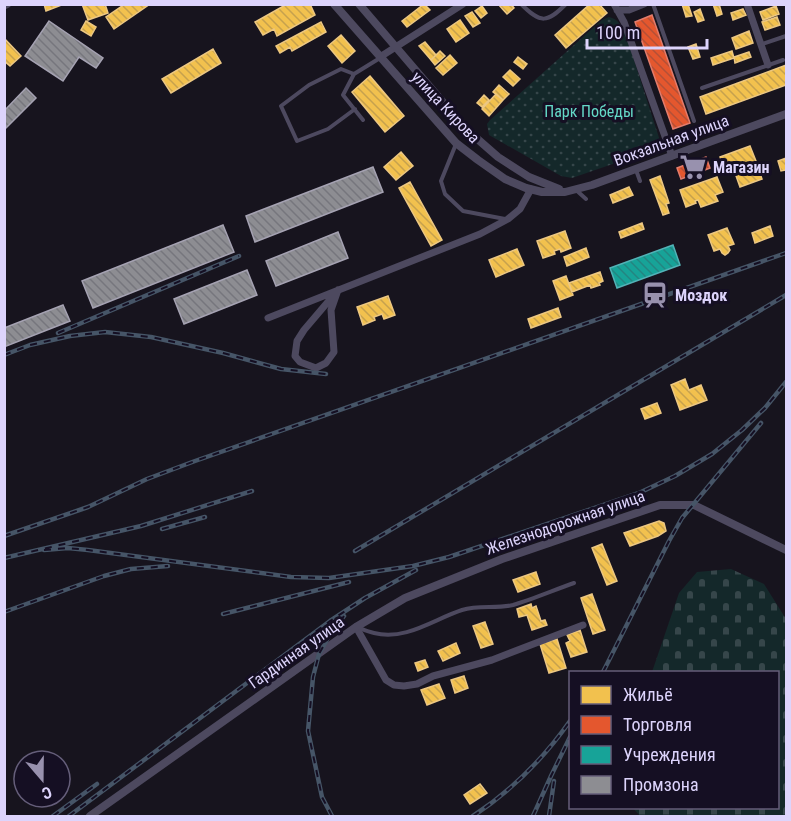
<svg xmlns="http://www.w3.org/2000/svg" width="791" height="821" viewBox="0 0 791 821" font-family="'Roboto Condensed',sans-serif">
<defs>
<pattern id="cemetery-stones" width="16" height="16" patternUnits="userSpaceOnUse" patternTransform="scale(1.5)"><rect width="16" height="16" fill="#14282a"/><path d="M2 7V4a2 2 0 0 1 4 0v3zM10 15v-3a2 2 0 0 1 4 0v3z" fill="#36464a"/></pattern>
<pattern id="park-dots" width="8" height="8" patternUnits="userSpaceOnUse" patternTransform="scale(1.5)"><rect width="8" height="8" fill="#14282a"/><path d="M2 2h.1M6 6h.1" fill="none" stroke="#36464a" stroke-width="1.8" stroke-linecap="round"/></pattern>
<pattern id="homes-back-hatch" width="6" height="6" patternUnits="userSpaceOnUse" patternTransform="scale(1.5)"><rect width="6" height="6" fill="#f2c14e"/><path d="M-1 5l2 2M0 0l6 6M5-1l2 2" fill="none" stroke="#c6a14e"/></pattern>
<pattern id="shops-back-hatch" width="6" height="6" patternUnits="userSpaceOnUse" patternTransform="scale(1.5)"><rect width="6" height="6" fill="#e4572e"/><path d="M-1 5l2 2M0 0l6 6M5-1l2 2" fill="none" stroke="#b35037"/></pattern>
<pattern id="public-back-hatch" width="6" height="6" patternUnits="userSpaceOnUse" patternTransform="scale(1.5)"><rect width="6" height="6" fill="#17a398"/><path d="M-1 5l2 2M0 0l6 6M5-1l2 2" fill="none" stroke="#248581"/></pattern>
<pattern id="industry-back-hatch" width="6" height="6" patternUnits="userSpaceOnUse" patternTransform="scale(1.5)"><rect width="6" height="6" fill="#8d8d92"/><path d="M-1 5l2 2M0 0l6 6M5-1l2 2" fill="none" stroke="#76767d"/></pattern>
</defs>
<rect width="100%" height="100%" fill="#17141e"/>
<path fill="url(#cemetery-stones)" d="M731 569 764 584 786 619V816H640L633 808H778V672H652L679 593 697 572Z"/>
<path fill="url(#park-dots)" d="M609 17C618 19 621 25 625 32L662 147 572 178 561 176 489 135 487 124 490 120 602 20Z"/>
<path fill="url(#homes-back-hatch)" stroke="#ecc782" stroke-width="1.5" d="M44 4H64L46 11Z
M82 4H105L108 13 88 20Z
M125 4H150L114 29 106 17Z
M287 4H310L315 15 277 36 274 29 263 35 255 22Z
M424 4 430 10 407 27 402 21Z
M498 4H511L514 8 507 14Z
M590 4H599L607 13 566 48 555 35Z
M682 4H688L692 16 686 17Z
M713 4H719L722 14 717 16Z
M482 6 487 13 481 18 475 11Z
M776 6 779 14 763 20 760 12Z
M700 9 704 20 698 22 694 12Z
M743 9 746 15 733 20 731 13Z
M472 12 480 23 473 27 465 16Z
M777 17 780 25 765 30 762 22Z
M460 20 469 33 456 42 447 29Z
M86 21 96 27 91 36 81 30Z
M321 22 326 32 292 51 290 47 280 53 276 46Z
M749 31 753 43 736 49 732 38Z
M341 35 355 51 342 63 328 46Z
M4 38 21 56 10 66 4 61Z
M425 42 436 55 431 60 419 46Z
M696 44 700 57 693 59 688 47Z
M213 49 221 63 171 93 162 79Z
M440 51 445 56 435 65 431 60Z
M732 51 734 58 713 65 711 58Z
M749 52 751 57 735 63 734 57Z
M450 55 457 63 443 75 436 68Z
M518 57 527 64 523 69 514 62Z
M786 65V85L706 114 700 97Z
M510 70 520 79 513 86 503 77Z
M370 76 404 116 385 132 352 92Z
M499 85 509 94 503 100 493 92Z
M496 94 503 100 489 116 482 109Z
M484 95 489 100 482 107 477 103Z
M750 146 756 161 744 165 743 163 734 167 732 162 723 165 720 157Z
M401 152 413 166 396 180 384 167Z
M786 158V170L781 171 778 161Z
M757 165 762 179 740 187 735 173Z
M660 176 669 203 666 204 669 213 663 215 650 180Z
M717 177 723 192 715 195 718 201 701 207 698 200 695 201 696 203 686 207 680 190Z
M410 182 442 240 431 246 399 188Z
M629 187 633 195 613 203 610 195Z
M642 223 644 229 621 238 619 232Z
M770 226 773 236 755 243 752 233Z
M727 228 734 244 728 246 730 250 728 253 725 255 722 253 720 249 714 251 708 235Z
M565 231 571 248 561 252 560 249 554 251 555 254 543 258 537 241Z
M586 248 589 257 567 266 564 257Z
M517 249 524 265 496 277 489 260Z
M600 272 603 281 599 283 600 285 591 288 590 285 572 292 569 283Z
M566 276 573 295 560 300 553 281Z
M388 296 395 315 384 319 382 314 374 317 375 320 363 325 357 307Z
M558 308 561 317 531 328 528 319Z
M685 379 689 390 701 385 707 400 680 410 671 385Z
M657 403 661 413 645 419 641 409Z
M659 521 664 523 666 531 658 536 630 546 624 533Z
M602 544 617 581 607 585 592 548Z
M536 572 540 584 518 592 513 580Z
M592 594 605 630 593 634 581 598Z
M531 604 532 608 536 606 541 621 545 620 547 625 532 630 527 615 519 617 517 609Z
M485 622 493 644 481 648 473 626Z
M580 630 587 652 571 657 566 643 570 641 567 635Z
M557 639 566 668 549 673 540 644Z
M456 643 460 653 443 661 438 651Z
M425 660 428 667 418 671 415 663Z
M464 676 468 688 455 693 451 680Z
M439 684 445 698 427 705 421 690Z
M480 784 487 793 470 804 464 795Z"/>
<path fill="url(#shops-back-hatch)" stroke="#e27c6c" stroke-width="1.5" d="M652 15 690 123 673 129 635 22Z
M706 157 710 168 681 179 677 168Z"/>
<path fill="url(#public-back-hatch)" stroke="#52b2b6" stroke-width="1.5" d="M673 245 680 265 617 288 610 268Z"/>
<path fill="url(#industry-back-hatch)" stroke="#a5a2b2" stroke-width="1.5" d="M49 21 103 58 96 68 79 57 63 81 25 56Z
M26 88 36 98 4 130V111Z
M373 167 383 192 255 242 246 216Z
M223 225 234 252 93 308 82 281Z
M338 232 348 258 276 286 266 261Z
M247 270 257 295 184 324 174 299Z
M63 305 70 321 4 347V328Z"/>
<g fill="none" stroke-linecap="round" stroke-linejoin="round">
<path stroke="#4d495f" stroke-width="4" d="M521 4C541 24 547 23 566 4
M653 4 694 121
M762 44 786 36
M354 74 341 69 309 85 281 106 297 141 328 129 355 109
M702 88 783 60
M363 120 343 95 354 74 380 58
M456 144 441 181 445 194 463 211 505 219
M636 170 640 181
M576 190 586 199
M357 627C362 629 368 632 374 633 406 641 434 619 462 610 479 605 496 609 513 605 533 599 554 590 574 583"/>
<path stroke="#4d495f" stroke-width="7" d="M614 4 624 22 672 156
M747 4 768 65
M4 6 8 4
M617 10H629L644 4
M380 57 463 4
M338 290 331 310 334 352 326 363 316 368 300 362 295 356 297 341 304 330Z
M268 318 480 234 508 219 520 209 531 189
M356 627 386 680 394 685 404 686 417 684 433 676 492 660 583 625"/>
<path stroke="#4d495f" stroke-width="8" d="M334 4 456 143 478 160 505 179 526 188 542 192H565L592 185 786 114
M359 4 466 129 498 157 529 177 559 189
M90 816 356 627 405 598 502 559 660 505H694L786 550"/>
<g stroke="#465567" stroke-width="4.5">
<path id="rail" d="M58 333 239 256
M4 355 30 345 70 336 105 332 151 337 223 353 281 369 326 374
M162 529 205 517
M4 536 88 507 147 479 195 461 786 253
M44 550 68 548 88 550 291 577 329 578 413 566 449 557 639 493 675 476 712 454 742 430 765 408 786 382
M355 551 786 295
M4 558 141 526 252 491
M4 612 104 576 131 569 168 566
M223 614 349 582
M603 672 669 541 682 518 761 423
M53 816 97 784
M69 816 330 621 365 598 416 570
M332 816 322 797 308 731 313 677 319 654 329 636 344 616
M473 816C511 791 544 758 570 721
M533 816 551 776 570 737
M549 816 554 781"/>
</g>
<use href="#rail" stroke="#150f23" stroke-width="2" stroke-dasharray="7" stroke-linecap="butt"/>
</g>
<defs>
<g id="supermarket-bare" transform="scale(2.07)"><path d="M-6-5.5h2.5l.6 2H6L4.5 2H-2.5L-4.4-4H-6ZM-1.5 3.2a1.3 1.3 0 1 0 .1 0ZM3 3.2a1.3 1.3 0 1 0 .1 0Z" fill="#9891ae" stroke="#150f23" stroke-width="2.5" paint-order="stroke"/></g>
<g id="station-bare" transform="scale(2.07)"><path d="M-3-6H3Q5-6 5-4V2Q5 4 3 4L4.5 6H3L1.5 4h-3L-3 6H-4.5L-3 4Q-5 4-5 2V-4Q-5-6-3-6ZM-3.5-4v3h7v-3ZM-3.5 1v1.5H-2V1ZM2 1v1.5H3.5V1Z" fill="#9891ae" stroke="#150f23" stroke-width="2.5" paint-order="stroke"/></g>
</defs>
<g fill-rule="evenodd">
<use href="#supermarket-bare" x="693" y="167"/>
<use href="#station-bare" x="655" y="295"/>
</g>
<g text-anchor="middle" stroke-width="6" stroke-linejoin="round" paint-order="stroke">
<g font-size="16" fill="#ddd4fc" stroke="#150f23">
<text transform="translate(446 107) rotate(47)" y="6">улица Кирова</text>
<text transform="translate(671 140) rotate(-20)" y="6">Вокзальная улица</text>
<text transform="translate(565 522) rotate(-19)" y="6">Железнодорожная улица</text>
<text transform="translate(296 652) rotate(-35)" y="6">Гардинная улица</text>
</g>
<g font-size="16" fill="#64d8c7" stroke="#150f23">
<text x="589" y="117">Парк Победы</text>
</g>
<g font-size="16" font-weight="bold" fill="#ddd4fc" stroke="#150f23" text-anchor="start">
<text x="713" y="173">Магазин</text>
<text x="675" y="301">Моздок</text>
</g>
</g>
<rect width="791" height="821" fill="none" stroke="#ddd4fc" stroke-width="12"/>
<rect x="569" y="671" width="210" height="138" fill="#150f23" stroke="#655e7a" stroke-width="1.5"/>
<rect x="581" y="686" width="30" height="18" fill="#f2c14e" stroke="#655e7a" stroke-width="1.5"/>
<text x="623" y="701" font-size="18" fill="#ddd4fc">Жильё</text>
<rect x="581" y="716" width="30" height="18" fill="#e4572e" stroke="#655e7a" stroke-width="1.5"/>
<text x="623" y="731" font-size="18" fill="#ddd4fc">Торговля</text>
<rect x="581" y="746" width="30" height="18" fill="#17a398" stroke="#655e7a" stroke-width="1.5"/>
<text x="623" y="761" font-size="18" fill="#ddd4fc">Учреждения</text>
<rect x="581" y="776" width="30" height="18" fill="#8d8d92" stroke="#655e7a" stroke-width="1.5"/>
<text x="623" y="791" font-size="18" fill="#ddd4fc">Промзона</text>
<g transform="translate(42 779) rotate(160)"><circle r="28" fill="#150f23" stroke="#655e7a" stroke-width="1.5"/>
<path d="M0-4.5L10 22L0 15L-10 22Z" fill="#9891ae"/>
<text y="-9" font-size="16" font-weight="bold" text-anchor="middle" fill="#ddd4fc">С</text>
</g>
<path d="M587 39v9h120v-9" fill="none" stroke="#ddd4fc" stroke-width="3"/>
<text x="596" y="39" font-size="18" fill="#ddd4fc" stroke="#150f23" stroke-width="4.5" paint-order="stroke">100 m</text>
</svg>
